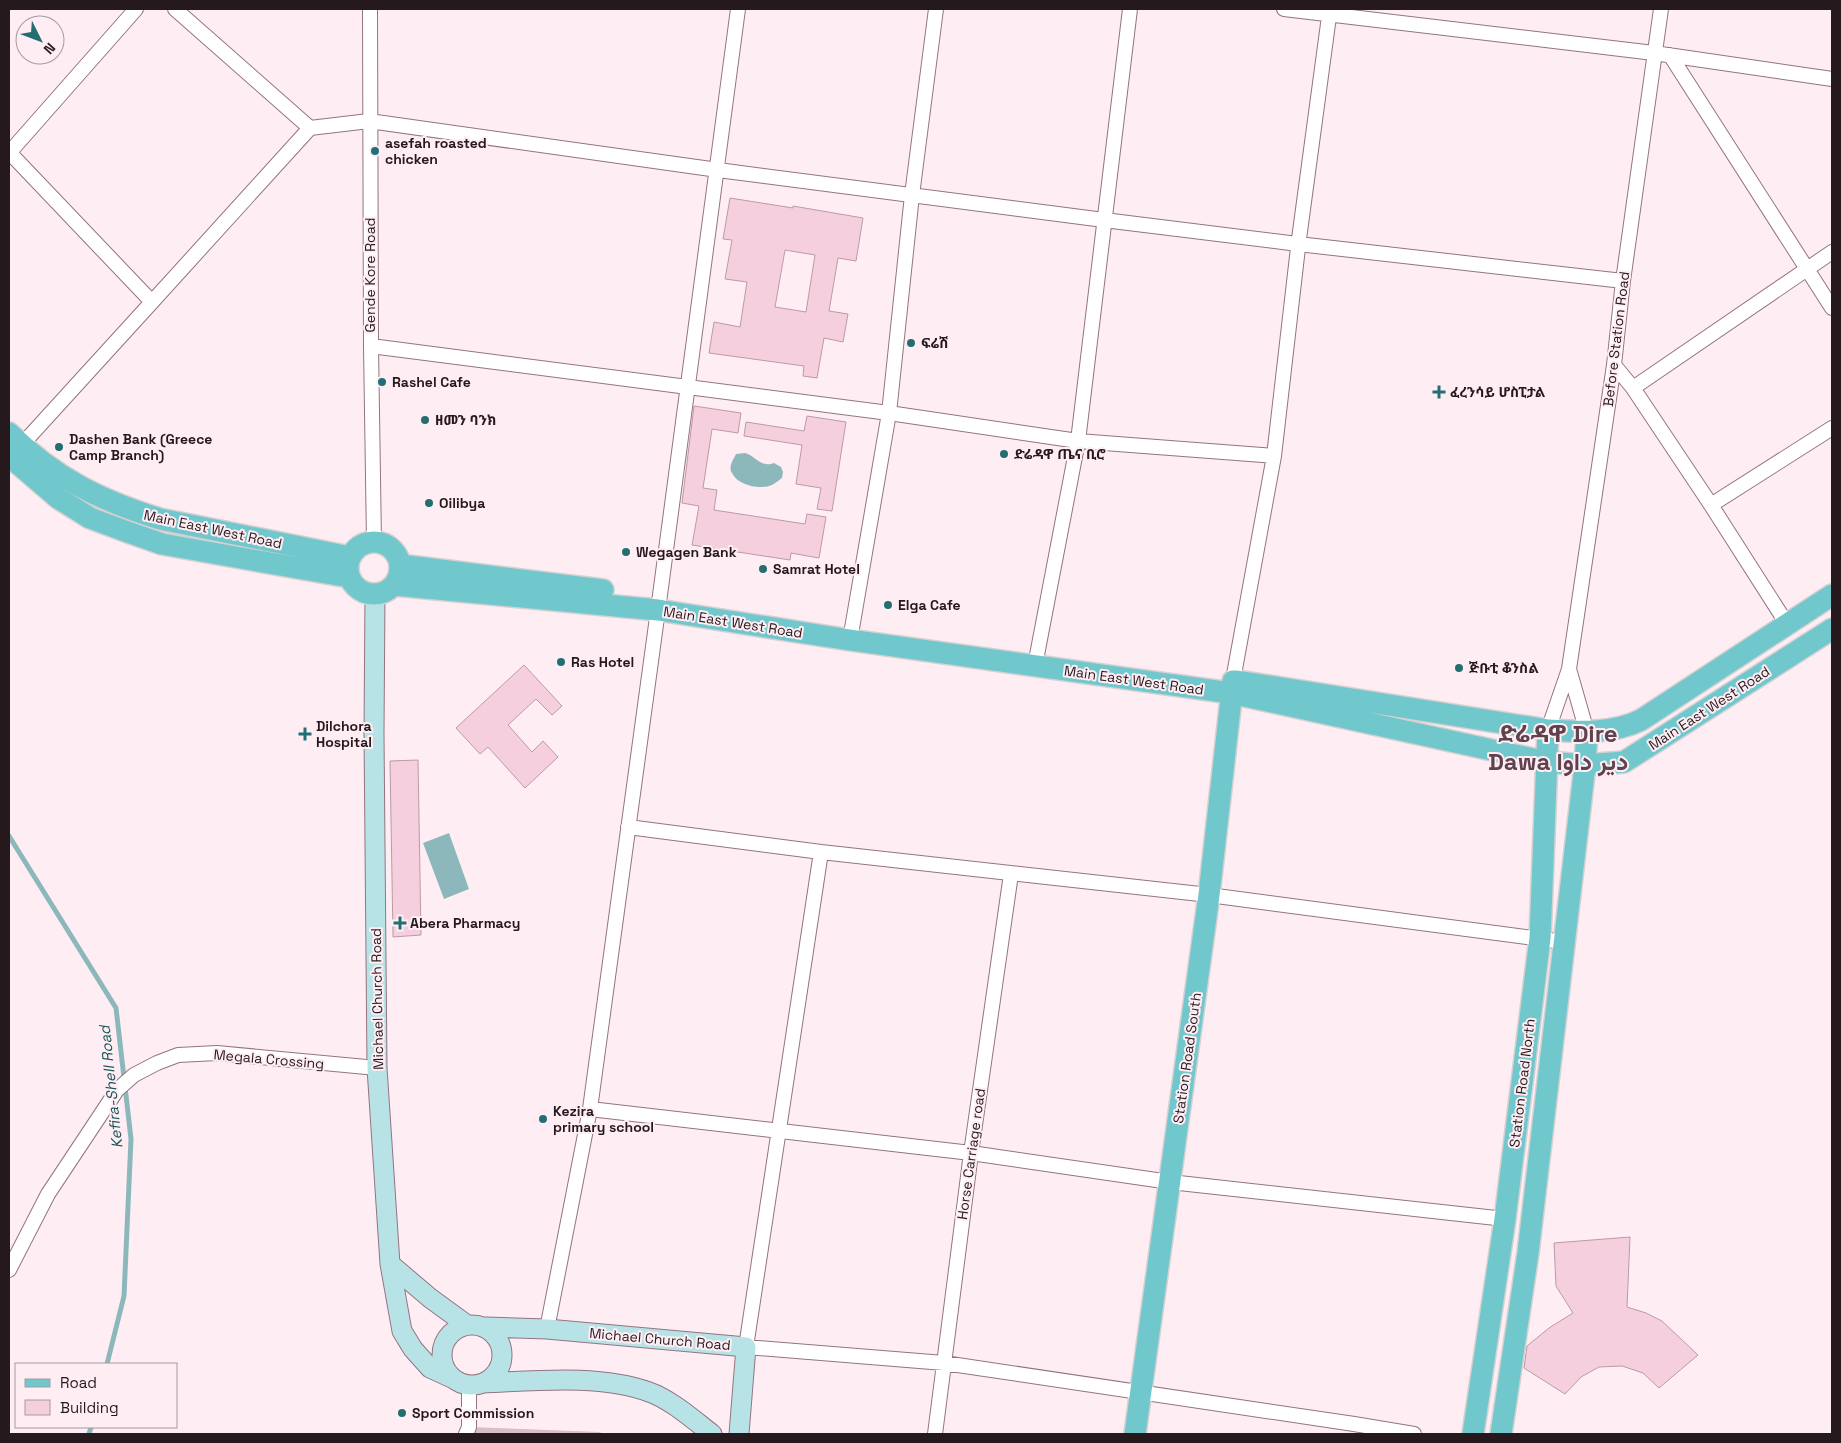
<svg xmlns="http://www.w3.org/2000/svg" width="1841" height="1443" viewBox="0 0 1841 1443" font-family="'Space Grotesk',Vazirmatn,'Noto Sans Ethiopic',sans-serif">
<rect width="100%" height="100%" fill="#feeef4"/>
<path fill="#d7bec8" d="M469 1427 600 1432 602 1434H466Z"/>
<path fill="#8db8bb" d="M745 453C756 456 760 468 774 463L781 467 783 472 782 478C779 480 776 483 772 485 761 490 738 486 732 473 728 467 733 460 736 454Z
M449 833 469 889 444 899 423 843Z"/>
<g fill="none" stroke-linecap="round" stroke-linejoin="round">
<path stroke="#8db8bb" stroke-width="5" d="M9 836 116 1008 131 1139 124 1296 107 1364
M89 1434 91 1427"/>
</g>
<path fill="#f5cfde" stroke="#bc99a6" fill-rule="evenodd" d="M730 198 793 208V206L863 218 856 261 838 258 829 311 848 314 843 342 824 338 817 378 803 376 804 366 709 353 714 322 740 327 747 282 725 279 732 240 723 239ZM785 250 815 255 806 312 775 307Z
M694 406 741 413 738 433 712 429 703 488 717 490 714 510 805 524 807 514 826 517 819 558 791 553 790 560 692 545 699 506 682 503Z
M807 416 846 422 832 511 817 509 821 488 796 484 802 445 744 436 746 422 804 431Z
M524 665 562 706 552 715 536 699 508 725 532 752 543 741 558 757 525 788 488 747 480 754 456 728Z
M418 760 421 935 393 937 390 761Z
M1630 1237 1627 1307 1646 1313 1662 1321 1698 1355 1659 1388 1643 1373 1622 1366 1599 1367 1581 1377 1565 1394 1524 1368 1527 1346 1549 1328 1573 1313 1556 1286 1554 1243Z"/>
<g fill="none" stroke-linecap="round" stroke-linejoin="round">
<g stroke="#947380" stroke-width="16">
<path id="minor" d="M175 9 310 128 369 121 718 170 1104 220 1298 244 1623 281
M370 9 371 346 374 542
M738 9 658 610 590 1109 971 1153 1170 1182 1505 1219
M1284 9 1654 53 1832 79
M1670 55 1832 308
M9 152 152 302 18 449
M9 153 136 9
M152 302 310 128
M371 346 889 413 1078 441 1274 456
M1614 365 1633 388 1711 505 1787 624
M1633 388 1832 252
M1711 505 1832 428
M850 640 889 413 912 195 936 9
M1037 655 1078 441 1130 9
M1569 669 1587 732
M1233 680 1274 456 1299 239 1330 9
M1548 730 1569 669 1614 365 1623 281 1661 9
M628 827 821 852 746 1347 944 1363 1354 1424 1414 1434
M821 852 1209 895 1564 942
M9 1270 48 1194 117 1090 134 1075 157 1063 178 1055 217 1053 377 1068
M547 1329 590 1109
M466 1434 469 1427V1385
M935 1434 971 1153 1011 874"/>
</g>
<g stroke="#947380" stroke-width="21">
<path id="secondary" d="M375 594 374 733 377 1068 390 1264 402 1331 413 1349 430 1368 454 1379
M390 1264 430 1298 467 1325
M442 1355a30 30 0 1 1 60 0a30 30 0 1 1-60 0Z
M486 1327 547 1329 746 1347 739 1434
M483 1383C535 1381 599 1374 649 1392 670 1399 695 1421 712 1434"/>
</g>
<g stroke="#d4d1d2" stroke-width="24">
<path id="primary" d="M9 433C55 478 99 500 160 519L350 557
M9 456 58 498 90 518 125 531 162 544 349 577
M348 568a26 26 0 1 1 52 0a26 26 0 1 1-52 0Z
M400 565 603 590
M394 585 658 610 850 640 1231 693 1547 762 1585 765 1624 762 1832 629
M1237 681 1548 730C1579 732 1613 734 1641 720L1832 595
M1135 1434 1209 895 1233 681
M1473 1434 1505 1219 1540 938 1548 730
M1501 1434 1528 1253 1585 765 1587 732"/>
</g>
<use href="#minor" stroke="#fff" stroke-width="14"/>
<use href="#secondary" stroke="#b8e3e6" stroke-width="19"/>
<use href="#primary" stroke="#70c7cc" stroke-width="21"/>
</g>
<g fill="#236e73" stroke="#feeef4" stroke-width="2">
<circle cx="375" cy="151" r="5"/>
<circle cx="911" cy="343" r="5"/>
<circle cx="382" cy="382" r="5"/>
<path d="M1436.5 384.5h5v5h5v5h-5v5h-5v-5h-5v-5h5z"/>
<circle cx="425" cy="420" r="5"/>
<circle cx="59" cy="447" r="5"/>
<circle cx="1004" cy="454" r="5"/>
<circle cx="429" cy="503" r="5"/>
<circle cx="626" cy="552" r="5"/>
<circle cx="763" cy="569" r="5"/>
<circle cx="888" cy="605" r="5"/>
<circle cx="561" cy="662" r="5"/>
<circle cx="1459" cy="668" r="5"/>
<path d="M302.5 726.5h5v5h5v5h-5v5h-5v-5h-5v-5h5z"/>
<path d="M397.5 915.5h5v5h5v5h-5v5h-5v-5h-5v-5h5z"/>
<circle cx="543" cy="1119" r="5"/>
<circle cx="402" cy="1413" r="5"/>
</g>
<g text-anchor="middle" stroke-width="4" stroke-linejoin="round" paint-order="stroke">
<g font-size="14" font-weight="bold" fill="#26191e" stroke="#feeef4" text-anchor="start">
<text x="385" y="148">asefah roasted<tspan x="385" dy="16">chicken</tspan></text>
<text x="921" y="348">ፍሬሽ</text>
<text x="392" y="387">Rashel Cafe</text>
<text x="1450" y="397">ፈረንሳይ ሆስፒታል</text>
<text x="435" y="425">ዘመን ባንክ</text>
<text x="69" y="444">Dashen Bank (Greece<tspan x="69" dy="16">Camp Branch)</tspan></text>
<text x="1014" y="459">ድሬዳዋ ጤና ቢሮ</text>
<text x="439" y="508">Oilibya</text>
<text x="636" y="557">Wegagen Bank</text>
<text x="773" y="574">Samrat Hotel</text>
<text x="898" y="610">Elga Cafe</text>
<text x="571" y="667">Ras Hotel</text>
<text x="1469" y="673">ጅቡቲ ቆንስል</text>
<text x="316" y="731">Dilchora<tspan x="316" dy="16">Hospital</tspan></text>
<text x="410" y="928">Abera Pharmacy</text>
<text x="553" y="1116">Kezira<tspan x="553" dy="16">primary school</tspan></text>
<text x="412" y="1418">Sport Commission</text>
</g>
<g font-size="14" fill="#26191e" stroke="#feeef4">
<text transform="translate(370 275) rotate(-90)" y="5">Gende Kore Road</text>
<text transform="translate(1616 339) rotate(-83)" y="5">Before Station Road</text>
<text transform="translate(213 529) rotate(12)" y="5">Main East West Road</text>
<text transform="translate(733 622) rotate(9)" y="5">Main East West Road</text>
<text transform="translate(1134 680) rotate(8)" y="5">Main East West Road</text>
<text transform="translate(1709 708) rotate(-33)" y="5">Main East West Road</text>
<text transform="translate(377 999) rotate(-91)" y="5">Michael Church Road</text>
<text transform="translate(1187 1058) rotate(-82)" y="5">Station Road South</text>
<text transform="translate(269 1059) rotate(5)" y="5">Megala Crossing</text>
<text transform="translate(1522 1083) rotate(-83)" y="5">Station Road North</text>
<text transform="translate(971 1154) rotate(-82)" y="5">Horse Carriage road</text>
<text transform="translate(660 1339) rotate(5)" y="5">Michael Church Road</text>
</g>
<g font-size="15" font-style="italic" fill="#175558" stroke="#feeef4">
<text transform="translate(111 1087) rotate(-96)" y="5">Kefira-Shell Road</text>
</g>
<g font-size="24" font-weight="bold" fill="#60424e" stroke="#feeef4">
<text x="1558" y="742">ድሬዳዋ Dire<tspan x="1558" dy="28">Dawa دير داوا</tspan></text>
</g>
</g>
<rect width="1841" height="1443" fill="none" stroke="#26191e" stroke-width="20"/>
<rect x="15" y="1363" width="162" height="65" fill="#feeef4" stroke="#a8999e"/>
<rect x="25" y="1379" width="25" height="8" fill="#70c7cc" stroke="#a8999e"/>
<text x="60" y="1388" font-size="15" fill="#26191e">Road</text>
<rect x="25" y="1400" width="25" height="15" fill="#f5cfde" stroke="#a8999e"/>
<text x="60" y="1413" font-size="15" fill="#26191e">Building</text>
<g transform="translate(40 40) rotate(132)"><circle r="24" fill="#feeef4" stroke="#a8999e"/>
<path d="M0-4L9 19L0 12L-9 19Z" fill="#236e73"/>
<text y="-8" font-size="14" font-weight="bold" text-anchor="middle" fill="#26191e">N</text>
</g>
</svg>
